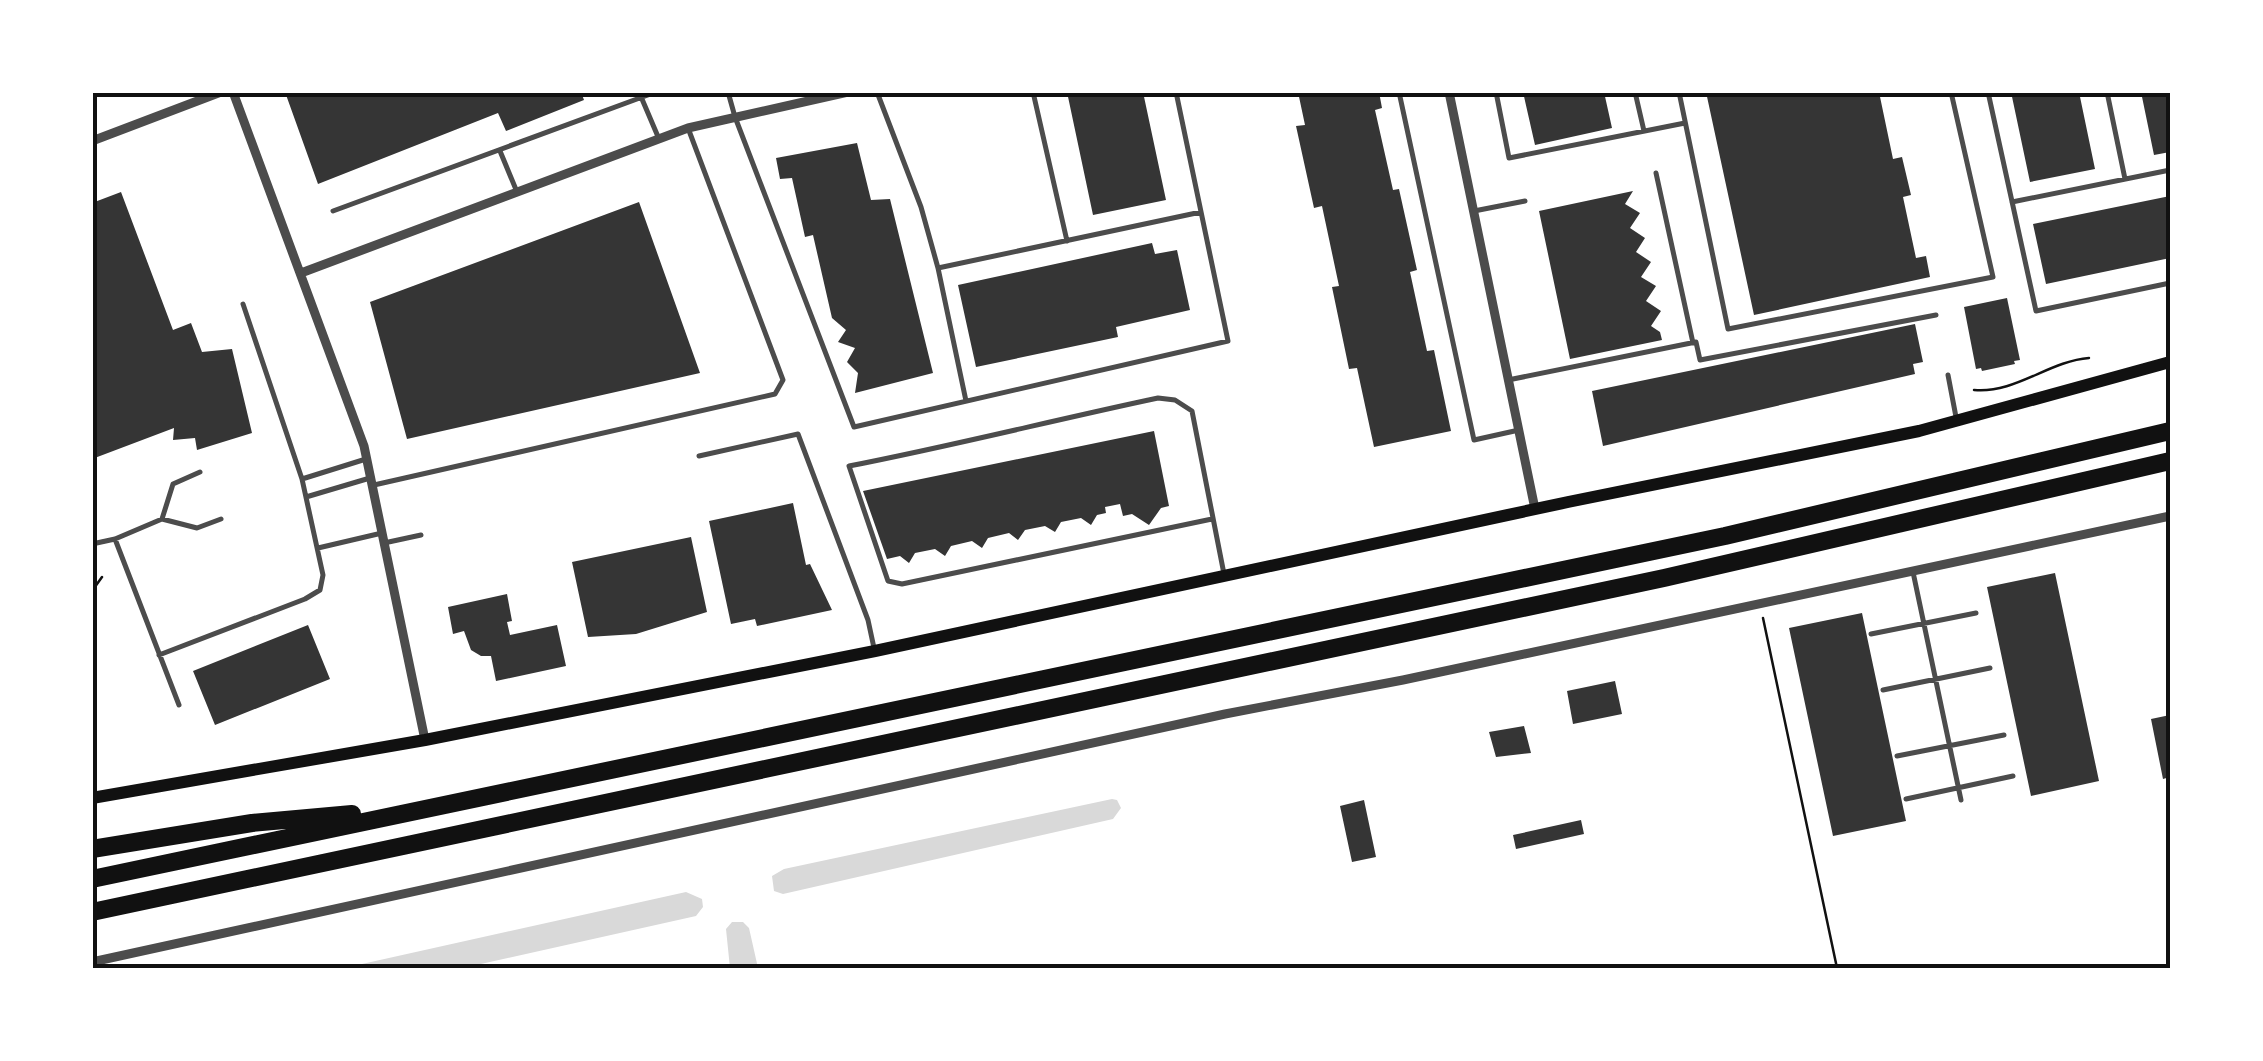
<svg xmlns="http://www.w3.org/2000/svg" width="2263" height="1061" viewBox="0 0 2263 1061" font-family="Helvetica,sans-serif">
<rect width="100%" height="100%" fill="#fff"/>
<path fill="#d9d9d9" d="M1112 799 1117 800 1121 808 1113 819 783 894 774 891 772 876 784 869Z
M686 892 702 899 703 907 696 916 463 968H344Z
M732 922H743L749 928 758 968H730L726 929Z"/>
<path fill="#353535" d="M285 92H581L584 100 506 131 498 113 318 184Z
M1067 92H1143L1166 200 1093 215Z
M1298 92H1379L1382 108 1375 110 1393 190 1399 189 1417 270 1410 272 1427 351 1434 350 1451 431 1374 447 1357 368 1349 369 1332 287 1339 286 1322 206 1314 208 1296 126 1305 125Z
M1523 92H1604L1612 128 1535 145Z
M1706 92H1879L1893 159 1902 157 1911 195 1903 197 1916 258 1926 256 1930 277 1754 315Z
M2011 92H2079L2095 169 2030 182Z
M2141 92H2170V152L2154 155Z
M857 143 871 200 890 199 933 373 855 393 858 373 847 362 855 348 838 342 846 330 832 318 813 235 805 237 792 178 780 179 776 158Z
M1633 191 1625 204 1640 213 1630 228 1645 238 1636 252 1651 262 1641 277 1656 286 1646 301 1661 311 1651 326 1660 332 1662 340 1570 359 1539 211Z
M121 192 173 330 191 323 202 352 232 349 252 433 197 450 195 438 173 440 174 428 92 459V203Z
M2170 196V258L2046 284 2033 224Z
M639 202 700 373 407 439 370 302Z
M1152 243 1155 254 1177 250 1190 310 1116 327 1118 337 976 367 958 285Z
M2007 298 2020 360 2014 361 2015 364 1982 371 1981 368 1976 369 1964 307Z
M1915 324 1923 362 1913 364 1915 374 1603 446 1592 391Z
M1154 431 1169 506 1161 508 1149 525 1132 514 1123 516 1120 504 1105 507 1106 513 1097 515 1091 525 1081 518 1061 522 1055 532 1045 526 1025 530 1018 540 1009 533 988 538 982 548 972 541 951 546 945 556 935 549 915 553 909 563 900 556 887 559 863 491Z
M793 503 806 565 810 564 832 610 757 626 755 619 731 624 709 521Z
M691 537 707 612 636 634 588 637 572 562Z
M2055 573 2099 781 2031 796 1987 587Z
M507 594 512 621 507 622 510 635 557 625 566 666 496 681 491 656H481L471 650 464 631 453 634 448 607Z
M1862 613 1906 821 1833 836 1789 628Z
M308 625 330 679 215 725 193 671Z
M1615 681 1622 714 1573 724 1567 691Z
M2170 715V777L2163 779 2151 719Z
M1524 726 1531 753 1496 757 1489 732Z
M1364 800 1376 857 1352 862 1340 806Z
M1581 820 1584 834 1516 849 1513 835Z"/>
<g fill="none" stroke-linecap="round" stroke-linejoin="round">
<path stroke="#111" stroke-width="2.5" d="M1974 390C2015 394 2049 361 2089 358
M92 591 102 577
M1763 618 1837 968"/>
<path stroke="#4c4c4c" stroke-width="5" d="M639 92 659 139
M728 92 735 117 854 427 1228 341 1176 92
M877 92 921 207 938 268 966 401
M1033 92 1067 241
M1399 92 1474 440 1519 430
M1496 92 1509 158 1685 123
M1635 92 1644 131
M1679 92 1728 329 1993 277 1951 92
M1988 92 2036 311 2170 283
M2107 92 2125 179
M500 151 517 192
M1656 173 1693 343
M2012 202 2170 170
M333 211 656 92
M1474 211 1525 201
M938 268 1201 212
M1948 375 1956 417
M1508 380 1696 342 1700 360 1936 315
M699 456 798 434 868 620 874 648
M200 472 173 484 162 519 197 528 221 519
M302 479 366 459
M374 485 775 394 783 380 688 128
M306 497 370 478
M1212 519 902 584 888 581 849 466C952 446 1054 420 1158 398L1175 400 1192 411 1224 574
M115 539 179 705
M384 543 421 535
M92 544 115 539 162 519
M318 548 382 533
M1913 572 1961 800
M1871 634 1976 613
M159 655 305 599 320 590 323 575 302 479 243 304
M1883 690 1990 668
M1897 756 2004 735
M1906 799 2013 776"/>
<path stroke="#4c4c4c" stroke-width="9" d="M233 92 364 446 425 740
M1449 92 1535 509
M92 141 221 92
M301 273 688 128 848 92
M92 962 1225 714 1403 680 2170 516"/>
<path stroke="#111" stroke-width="12" d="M92 798 425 740 875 651 1568 502 1919 431 2170 362"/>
<path stroke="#111" stroke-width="18" d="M92 849 252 823 352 814
M92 879 1725 536 2170 431
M92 912 1664 578 2170 461"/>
</g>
<rect width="2263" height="1061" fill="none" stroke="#ffffff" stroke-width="190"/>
<rect x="95" y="95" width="2073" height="871" fill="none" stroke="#111" stroke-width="4"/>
</svg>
